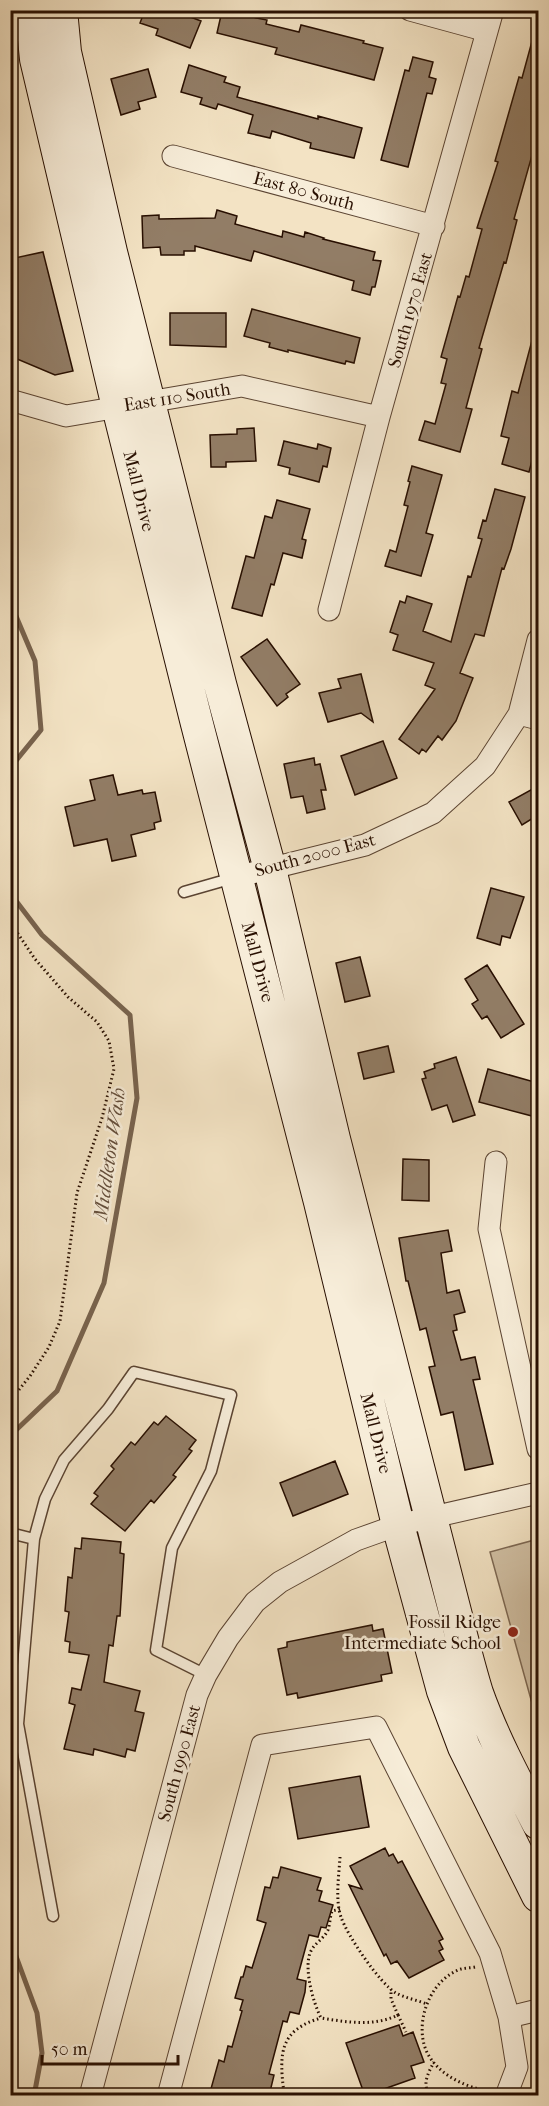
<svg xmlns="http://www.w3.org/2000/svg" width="549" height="2106" viewBox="0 0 549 2106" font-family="'IM FELL French Canon',serif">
<rect width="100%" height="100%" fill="#f3e3c4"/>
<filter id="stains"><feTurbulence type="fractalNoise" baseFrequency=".00333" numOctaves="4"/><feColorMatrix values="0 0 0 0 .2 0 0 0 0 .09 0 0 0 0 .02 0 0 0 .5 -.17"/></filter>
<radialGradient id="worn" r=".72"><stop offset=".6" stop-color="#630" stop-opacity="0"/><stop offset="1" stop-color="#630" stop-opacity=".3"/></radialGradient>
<path fill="#d0bfa3" stroke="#7c6752" stroke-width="1.5" d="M538 1539V1713L535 1714 490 1552Z"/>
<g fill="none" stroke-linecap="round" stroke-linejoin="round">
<path stroke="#78634e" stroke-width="5" d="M10 602 35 661 41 730 10 768
M10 893 42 935 130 1015 137 1098 104 1283 57 1391 14 1432 10 1440
M10 1940 37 2013 42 2053 34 2096"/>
</g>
<path fill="#927d66" stroke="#280f01" stroke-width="1.5" d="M145 10H172L201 21 190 48 156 35 158 29 140 23Z
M222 11 267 20 266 24 299 32 301 25 364 41 363 43 383 48 374 80 275 54 277 48 217 33Z
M534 34 538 35V134L514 219 517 220 506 263 504 262 479 348 482 349 466 408 472 409 460 452 419 440 425 421 435 424 446 384 441 383 447 359 441 357 458 296 460 297 466 276 469 277 482 229 477 228 498 162 495 161 519 77 522 78Z
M413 57 433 62 429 77 436 79 432 94 427 93 408 167 381 160 405 70 409 71Z
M189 65 226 77 224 82 240 87 237 97 318 119V116L362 128 354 158 310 148 311 143 272 131 270 138 248 133 253 115 218 104 216 109 200 104 202 98 181 92Z
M148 69 156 97 138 102 140 109 121 115 111 79Z
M217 210 237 216 235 224 282 237 283 231 304 237 305 232 324 238 323 239 375 252 373 260 381 261 375 287H372L370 295 352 290 354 281 254 251 251 261 195 246V251H184V255H161L160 247 143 248 142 216 159 215V219L215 218Z
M43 252 73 371 55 375 10 356V259Z
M252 309 360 338 354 363 346 361 345 364 288 350V352L269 347 270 343 244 336Z
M170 313H226V347L170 345Z
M534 333 538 334V446L536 445 529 472 502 464 509 438 501 436 512 391 518 393Z
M254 428 256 461 226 462V467H211L210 435 237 434V429Z
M284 441 317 449 318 444 331 448 327 467 323 466 319 482 289 474 290 468 278 465Z
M412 466 442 475 426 533 433 535 421 576 385 566 390 550 396 552 408 506 404 505 410 482 408 481Z
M495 489 525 497 511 549 504 569 502 568 484 636 475 634 460 673 473 678 456 721 442 740 438 736 426 752 422 749 419 754 399 739 435 689 425 685 434 663 393 650 398 635 390 632 400 601 405 603 407 596 432 604 423 631 451 642 468 576 471 577 482 539 478 538 483 520 486 521Z
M277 500 310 509 302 539 306 540 302 558 283 553 274 585 271 584 262 616 232 608 246 556 254 558 265 516 272 518Z
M267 639 300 684 286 694 288 697 277 706 241 657Z
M361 674 373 722 361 713 328 722 319 693 341 688 338 679Z
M383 741 397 778 355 795 341 756Z
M314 758 315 765 320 764 326 790H321L325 809 307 813 303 796 291 798 284 764Z
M113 775 118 795 142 790 143 794 155 792 161 821 154 823 155 829 131 835 136 856 112 861 107 839 74 846 65 807 95 800 90 780Z
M538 786V815L522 825 509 802Z
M491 888 524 897 510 938 502 936 500 945 477 938Z
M360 957 370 996 345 1002 336 963Z
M487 965 524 1024 501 1038 487 1016 482 1019 472 1004 478 1000 465 979Z
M388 1046 394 1072 364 1079 358 1053Z
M456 1057 475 1115 453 1122 447 1105 432 1110 422 1079 426 1078 424 1072 435 1068 434 1064Z
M488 1069 538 1083V1093L532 1116 479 1102Z
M403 1159 429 1160V1201L402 1200Z
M448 1230 452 1251 441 1253 447 1293 459 1290 465 1312 454 1315 457 1330 453 1331 461 1360 475 1357 480 1379 473 1380 493 1464 465 1470 453 1412 441 1415 429 1367 435 1366 426 1328 420 1330 408 1281H406L399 1238Z
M166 1416 196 1440 189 1449 192 1451 173 1475 176 1477 154 1503 151 1500 125 1531 91 1504 98 1496 94 1493 114 1469 111 1466 131 1442 135 1445 154 1422 158 1425Z
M335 1461 348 1494 293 1516 280 1483Z
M82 1538 121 1542 120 1553 124 1554 120 1616H117L113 1646 109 1645 104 1682 140 1691 135 1711 144 1713 135 1751 127 1749 125 1757 94 1749 93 1755 64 1749 75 1705 69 1703 72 1688 81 1690 89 1655 69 1652 70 1642 65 1641 69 1612 65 1611 68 1577 72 1578 75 1548 81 1549Z
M372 1625 373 1631 383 1629 392 1673 381 1675 382 1681 298 1698 297 1693 287 1695 278 1649 287 1647V1642Z
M360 1776 369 1827 298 1839 289 1788Z
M385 1848 389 1856 393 1854 398 1863 402 1861 443 1939 439 1941 443 1949 439 1951 444 1960 409 1978 397 1961 391 1964 386 1954 384 1956 349 1885 362 1889 350 1866Z
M281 1867 321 1878 317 1890 322 1891 319 1901 333 1905 326 1928 321 1927 318 1937 309 1935 297 1979 306 1981 305 1992 299 2014 290 2012 287 2022 283 2021 269 2074 274 2075 269 2096H209L219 2060 224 2062 228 2046 232 2047 242 2011 240 2010 243 2000 235 1998 241 1977H243L246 1966 252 1968 266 1923 257 1920 265 1887 270 1888 273 1877 278 1878Z
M399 2025 403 2036 413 2032 424 2062 411 2066 415 2078 384 2089 387 2096H365L346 2043Z"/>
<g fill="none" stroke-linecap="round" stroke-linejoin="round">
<g stroke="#5b4432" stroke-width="13">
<path id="service" d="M184 892 233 878
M10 1533 34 1539
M53 1916 18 1724 34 1539 45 1499 64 1460 108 1409 134 1372 231 1395 211 1471 172 1548 156 1650 206 1675"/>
</g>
<g stroke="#5b4432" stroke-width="23">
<path id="minor" d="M410 10 487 31
M173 156 434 226
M10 400 66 416 242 386 379 417
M329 610 379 417 493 10
M519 714 538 719
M236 877 365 845 433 813 485 766 519 714 538 640
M496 1162 489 1229 538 1449
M90 2096 197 1695 206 1675 228 1638 255 1602 280 1582 356 1540 398 1525 538 1493
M168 2096 262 1745 376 1727 490 1953 509 2017 538 2010
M506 2096 517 2067 509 2017"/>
</g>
<g stroke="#280f01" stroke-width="34">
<path id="secondary" d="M31 10 36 59 118 407 197 724 320 1202 398 1525 443 1691 464 1747 538 1896
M61 10 65 52 111 252 220 684 270 869 334 1139 461 1635C466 1654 471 1674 477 1693 493 1738 516 1781 538 1823"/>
</g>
<path stroke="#280f01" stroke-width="3" stroke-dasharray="1.5 3" stroke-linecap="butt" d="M10 922 35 959 68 997 97 1022 109 1041 114 1069 102 1118 77 1193 60 1321 49 1347 30 1376 10 1401
M340 1857C339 1875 335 1900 341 1917 347 1935 380 1984 396 1993 405 1998 417 2000 427 2004
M340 1909 332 1911C330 1917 330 1924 328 1930 324 1939 314 1943 310 1953 304 1970 313 2002 321 2018 346 2022 373 2027 398 2015L391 1999V1989
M475 1967C470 1968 465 1968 461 1969 428 1980 412 2028 429 2056 440 2074 460 2084 479 2089L477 2096
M398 2015 406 2032
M286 2096 284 2093C279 2054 279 2030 321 2018
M431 2096C421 2086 428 2073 434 2062"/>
<use href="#service" stroke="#f7edd9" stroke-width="10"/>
<use href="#minor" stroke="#f7edd9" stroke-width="21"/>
<use href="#secondary" stroke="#f7edd9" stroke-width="32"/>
</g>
<circle fill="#8f2418" stroke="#f7edd9" stroke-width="2" cx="513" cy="1632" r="6"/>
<g text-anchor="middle" stroke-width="5" stroke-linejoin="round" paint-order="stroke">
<g font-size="18" fill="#280f01" stroke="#f7edd9">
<text transform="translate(304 191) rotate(15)" y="6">East 80 South</text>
<text transform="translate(410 310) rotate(-74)" y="6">South 1970 East</text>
<text transform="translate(177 397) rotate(-9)" y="6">East 110 South</text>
<text transform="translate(139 491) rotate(76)" y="6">Mall Drive</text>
<text transform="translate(315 855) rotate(-15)" y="6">South 2000 East</text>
<text transform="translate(258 962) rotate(75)" y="6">Mall Drive</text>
<text transform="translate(376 1433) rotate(76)" y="6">Mall Drive</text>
<text transform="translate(179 1763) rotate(-75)" y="6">South 1990 East</text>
</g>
<g font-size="18" fill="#280f01" stroke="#f7edd9" text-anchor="end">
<text x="501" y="1628">Fossil Ridge<tspan x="501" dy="21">Intermediate School</tspan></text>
</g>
<g font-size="20" font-style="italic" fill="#644e3b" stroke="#f7edd9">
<text transform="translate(109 1154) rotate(-82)" y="7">Middleton Wash</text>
</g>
</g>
<rect width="549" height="2106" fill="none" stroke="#f3e3c4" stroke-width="36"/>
<rect x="12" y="12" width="525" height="2082" fill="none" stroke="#280f01" stroke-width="3"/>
<rect x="18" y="18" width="513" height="2070" fill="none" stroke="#280f01" stroke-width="1.5"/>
<path d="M42 2055v9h136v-9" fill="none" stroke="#280f01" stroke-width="3"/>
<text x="51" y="2055" font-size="18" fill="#280f01" stroke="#f7edd9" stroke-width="4.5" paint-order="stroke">50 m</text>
<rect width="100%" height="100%" filter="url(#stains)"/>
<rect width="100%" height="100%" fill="url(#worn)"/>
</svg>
